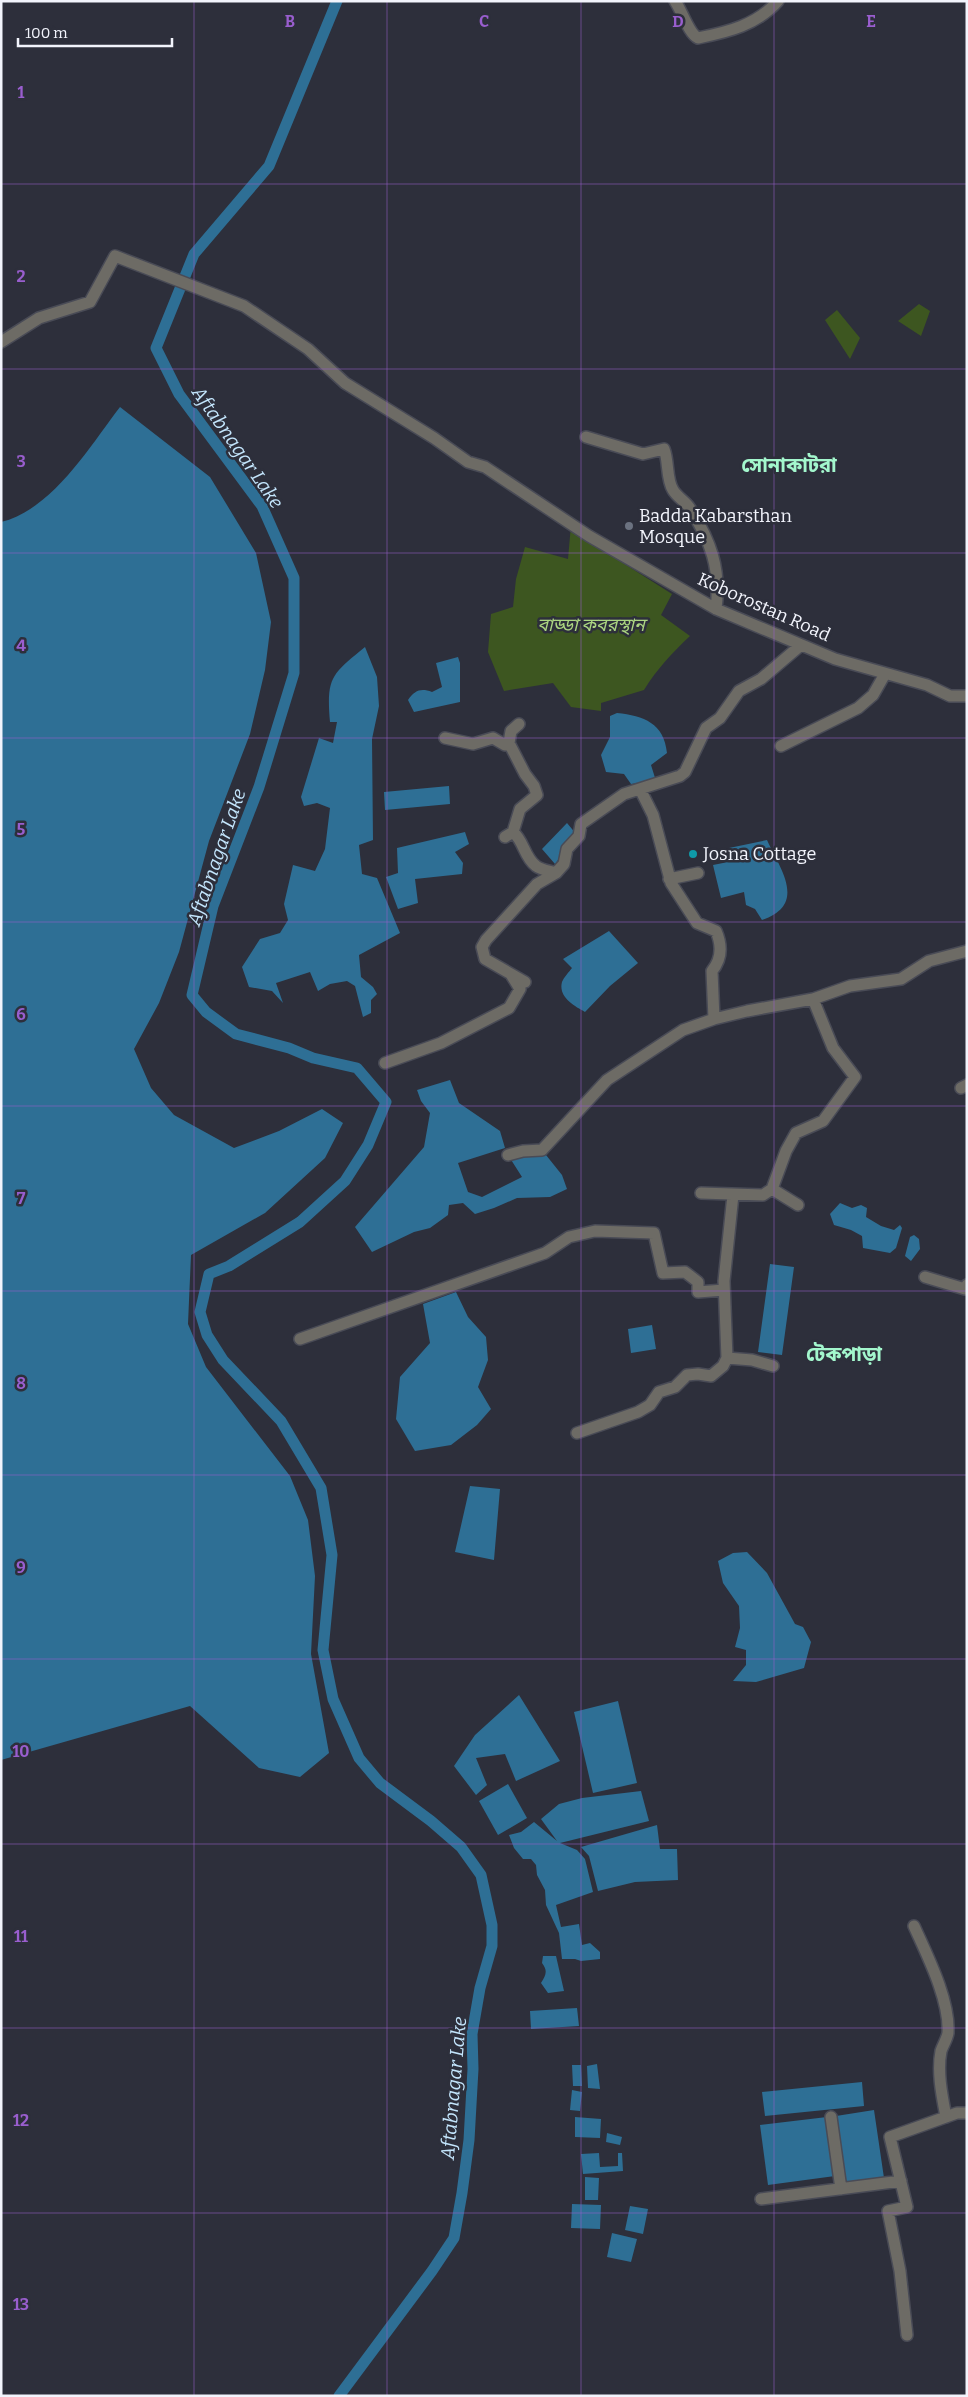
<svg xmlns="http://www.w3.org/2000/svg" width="968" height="2397" viewBox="0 0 968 2397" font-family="Bitter,'Noto Sans Bengali',serif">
<rect width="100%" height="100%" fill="#2d2f3b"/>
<path fill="#3d5620" d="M919 304 930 311 921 336 898 321Z
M837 310 860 338 850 359 825 320Z
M571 525 601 549 672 594 661 615 690 636C672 653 657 669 644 690L601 703V711L571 707 553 683 504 691 488 652 491 614 513 607 516 579 525 547 568 559Z"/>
<path fill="#2e6f95" d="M120 407 210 477 256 553 271 622 265 670 250 734 209 841 179 952 159 1003 134 1049 151 1088 174 1115 234 1148 279 1131 322 1109 343 1123 325 1158 265 1213 191 1255 188 1324 206 1367 290 1476 308 1520 315 1576 311 1654 329 1753 300 1777 259 1768 190 1706 1 1760V522C52 510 90 446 120 407Z
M365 647 377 677 379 706 372 739 373 840 359 845 362 874 377 878 400 933 359 955 361 977 373 987 377 994 371 1000V1013L363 1017 355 986 347 981 330 984 318 991 310 972 276 983 283 1003 272 991 249 987 242 967 260 939 280 933 288 920 284 904 293 865 315 871 325 849 330 808 317 803 304 806 301 797 319 738 333 743 337 722H330C326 677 332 674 365 647Z
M458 657 460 663V702L414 712 408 700C415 690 421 688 432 692L442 687 436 663Z
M617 713C644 716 664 723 667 753L651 765 656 781 631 784 624 774 606 772 601 755 610 737V716Z
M449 786 450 804 385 810 384 792Z
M567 823 577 835 555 864 542 849Z
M465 832 469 844 455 852 463 863 462 874 415 879 418 903 398 909 386 877 398 873 397 848Z
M767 840C780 869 808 904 762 920L755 909 746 905 744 892 721 898 713 865 733 861 729 848Z
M609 931 638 963 610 986 585 1012C574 1006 558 997 562 982 564 977 569 972 572 968L563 959Z
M450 1080 459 1103 500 1131 505 1148 458 1163 468 1192 482 1197 522 1177 508 1155 542 1150 562 1175 567 1189 550 1197 517 1198 494 1208 475 1214 463 1203 449 1205 448 1215 430 1228 414 1232 372 1252 355 1227 424 1147 430 1113 421 1101 417 1090Z
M840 1203 852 1208 861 1205 867 1208 866 1217 881 1226 894 1230 900 1225 902 1228 896 1248 890 1253 863 1248 862 1236 851 1230 834 1225 830 1214Z
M914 1235 919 1239 920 1249 911 1261 905 1256 910 1237Z
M770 1264 794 1267 782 1355 758 1352Z
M456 1292 468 1317 486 1337 488 1360 478 1387 491 1409 477 1425 451 1445 415 1451 396 1419 400 1377 430 1343 423 1304Z
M652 1325 656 1349 631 1353 628 1329Z
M470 1486 500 1489 494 1560 455 1552Z
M747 1552 767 1573 795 1624 803 1627 811 1642 804 1668 756 1682 733 1681 746 1665V1650L735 1647 740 1628 739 1606 723 1583 718 1561 733 1553Z
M519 1695 560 1761 516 1781 505 1754 476 1758 487 1785 476 1795 454 1766 475 1735Z
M618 1701 637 1783 593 1793 574 1712Z
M508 1784 527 1818 498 1835 479 1801Z
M641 1791 649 1821 560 1843 577 1850 585 1859 593 1892 556 1905 561 1927 579 1924 582 1945 590 1943 600 1952V1959L581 1961 575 1959H562L559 1933 546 1905 545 1890 537 1875 536 1865 531 1859H523L514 1848 509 1835 521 1832 534 1822 557 1841 541 1819 559 1804 582 1798Z
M657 1825 660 1849H677L678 1880 635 1882 598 1891 589 1856 581 1847Z
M543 1956H556L564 1991 548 1993 541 1983C546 1975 548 1971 542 1963Z
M577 2008 579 2026 531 2029 530 2011Z
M597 2064 600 2089 588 2088 587 2066Z
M572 2065H581L582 2086H573Z
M862 2082 864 2106 765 2116 762 2092Z
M572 2090 582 2092 580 2111 570 2110Z
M874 2110 884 2178 846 2184 836 2116Z
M575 2117 601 2119 600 2138 575 2137Z
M827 2117 835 2176 768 2185 760 2125Z
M607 2133 622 2137 620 2145 606 2142Z
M599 2153 600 2167 618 2166V2153H622L623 2171 583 2174 581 2154Z
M585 2177 599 2178 598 2200H585Z
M572 2204 601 2205 600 2229 571 2228Z
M630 2206 648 2209 643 2234 625 2230Z
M612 2233 637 2239 631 2262 607 2257Z"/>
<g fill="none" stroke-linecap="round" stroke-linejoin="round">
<path stroke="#2e6f95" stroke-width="11" d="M337 1 269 166 194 254 156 348 179 394 262 506 294 578V673L259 787 213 906 192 995 206 1012 236 1034 289 1048 313 1058 357 1068 386 1102 368 1145 345 1181 300 1222 229 1266 209 1274 200 1312 207 1335 223 1360 281 1421 321 1488 332 1555 323 1650 333 1699 359 1758 380 1783 431 1821 461 1847 481 1875 492 1925V1946L480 1988 472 2034 473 2069 469 2140 462 2193 454 2238 432 2271 339 2396"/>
<g stroke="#494b56" stroke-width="14">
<path id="street" d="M675 1C682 11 689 34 698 38 728 32 757 25 778 1
M1 342 39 318 90 302 115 256 244 306 308 349 345 383 434 438 468 462 485 467 589 536 716 609 835 659 927 685 950 696H967
M586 437 643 454 664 449C669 461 666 479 673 490 677 497 685 501 689 507 711 541 721 569 716 609
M445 738 473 744 493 738 505 745 509 743 525 774 534 786 537 795 520 809 513 832
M509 743 511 731 519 724
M781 746 858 708 873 695 885 674
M640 789 653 815 671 883 697 923 716 931C722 945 722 959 712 971L714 1019 747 1011 813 999
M505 837 513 832C524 841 524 857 536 866 541 870 550 871 556 873
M669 879 698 873
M525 982 485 959 482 947 486 940 537 884 556 873 564 864 567 849 579 836 581 824 624 794 680 776 685 772 706 728 720 718 739 691 761 679 801 645
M385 1063 441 1043 509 1008 520 989 512 976
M961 1088 967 1085
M508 1155 523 1151 542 1150 607 1080 683 1030 714 1019
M701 1193 763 1195 772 1189
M798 1205 772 1189 786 1151 796 1133 823 1121 855 1077 833 1048 813 999 850 986 901 979 929 961 967 951
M925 1277 965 1289 967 1285
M300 1339 545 1253 569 1237 595 1231 654 1233 663 1273 685 1272 698 1282V1292L724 1290
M727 1358 752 1360 773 1366
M577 1433 638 1412 650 1405 659 1392 675 1387 687 1375 698 1374 711 1376 723 1366 727 1358 724 1281 733 1195
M914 1926C927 1955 950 2000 948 2033 947 2039 943 2045 941 2051 937 2072 942 2096 946 2117
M831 2117 841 2189
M761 2199 901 2181
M907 2335 900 2271 888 2211 907 2207 890 2137 957 2113H967"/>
</g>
<use href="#street" stroke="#6d6b65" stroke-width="11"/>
</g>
<path fill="none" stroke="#995ece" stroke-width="1" stroke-opacity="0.55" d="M194 1V2396M387 1V2396M581 1V2396M774 1V2396M1 184H967M1 369H967M1 553H967M1 738H967M1 922H967M1 1106H967M1 1291H967M1 1475H967M1 1659H967M1 1844H967M1 2028H967M1 2213H967"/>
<circle fill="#6b7280" stroke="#2d2f3b" stroke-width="2" cx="629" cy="526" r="5"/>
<circle fill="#0f9aa8" stroke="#2d2f3b" stroke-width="2" cx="693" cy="854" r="5"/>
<g text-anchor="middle" stroke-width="5" stroke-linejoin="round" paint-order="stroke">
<g font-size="18" fill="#f2f4fc" stroke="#2d2f3b" text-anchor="start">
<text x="639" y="522">Badda Kabarsthan<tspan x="639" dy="21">Mosque</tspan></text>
<text x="703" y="860">Josna Cottage</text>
</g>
<g font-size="18" fill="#f2f4fc" stroke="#2d2f3b">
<text transform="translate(764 607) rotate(24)" y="6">Koborostan Road</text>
</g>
<g font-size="18" font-style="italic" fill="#acd682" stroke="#2d2f3b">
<text x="591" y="631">বাড্ডা কবরস্থান</text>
</g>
<g font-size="19" font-style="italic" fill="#c4e6fd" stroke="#2d2f3b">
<text transform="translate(238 447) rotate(55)" y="7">Aftabnagar Lake</text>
<text transform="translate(216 857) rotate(-71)" y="7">Aftabnagar Lake</text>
<text transform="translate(453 2088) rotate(-85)" y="7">Aftabnagar Lake</text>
</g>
<g font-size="20" font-weight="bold" fill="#a3f7cd" stroke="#2d2f3b">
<text x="789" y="472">সোনাকাটরা</text>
<text x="844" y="1361">টেকপাড়া</text>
</g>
</g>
<g font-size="16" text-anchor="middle" font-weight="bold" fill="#995ece" stroke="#2d2f3b" stroke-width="5" stroke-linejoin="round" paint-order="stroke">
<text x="290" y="27">B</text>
<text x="484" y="27">C</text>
<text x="678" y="27">D</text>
<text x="871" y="27">E</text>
<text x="21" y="98">1</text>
<text x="21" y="282">2</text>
<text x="21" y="467">3</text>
<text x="21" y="651">4</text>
<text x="21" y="835">5</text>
<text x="21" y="1020">6</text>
<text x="21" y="1204">7</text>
<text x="21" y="1389">8</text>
<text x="21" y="1573">9</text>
<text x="21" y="1757">10</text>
<text x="21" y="1942">11</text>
<text x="21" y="2126">12</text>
<text x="21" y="2310">13</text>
</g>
<rect width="968" height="2397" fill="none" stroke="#f2f4fc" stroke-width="5"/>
<path d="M18 38v8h154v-8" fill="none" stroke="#f2f4fc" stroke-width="2.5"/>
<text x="25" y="38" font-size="15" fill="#f2f4fc" stroke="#2d2f3b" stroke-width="4" paint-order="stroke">100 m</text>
</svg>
